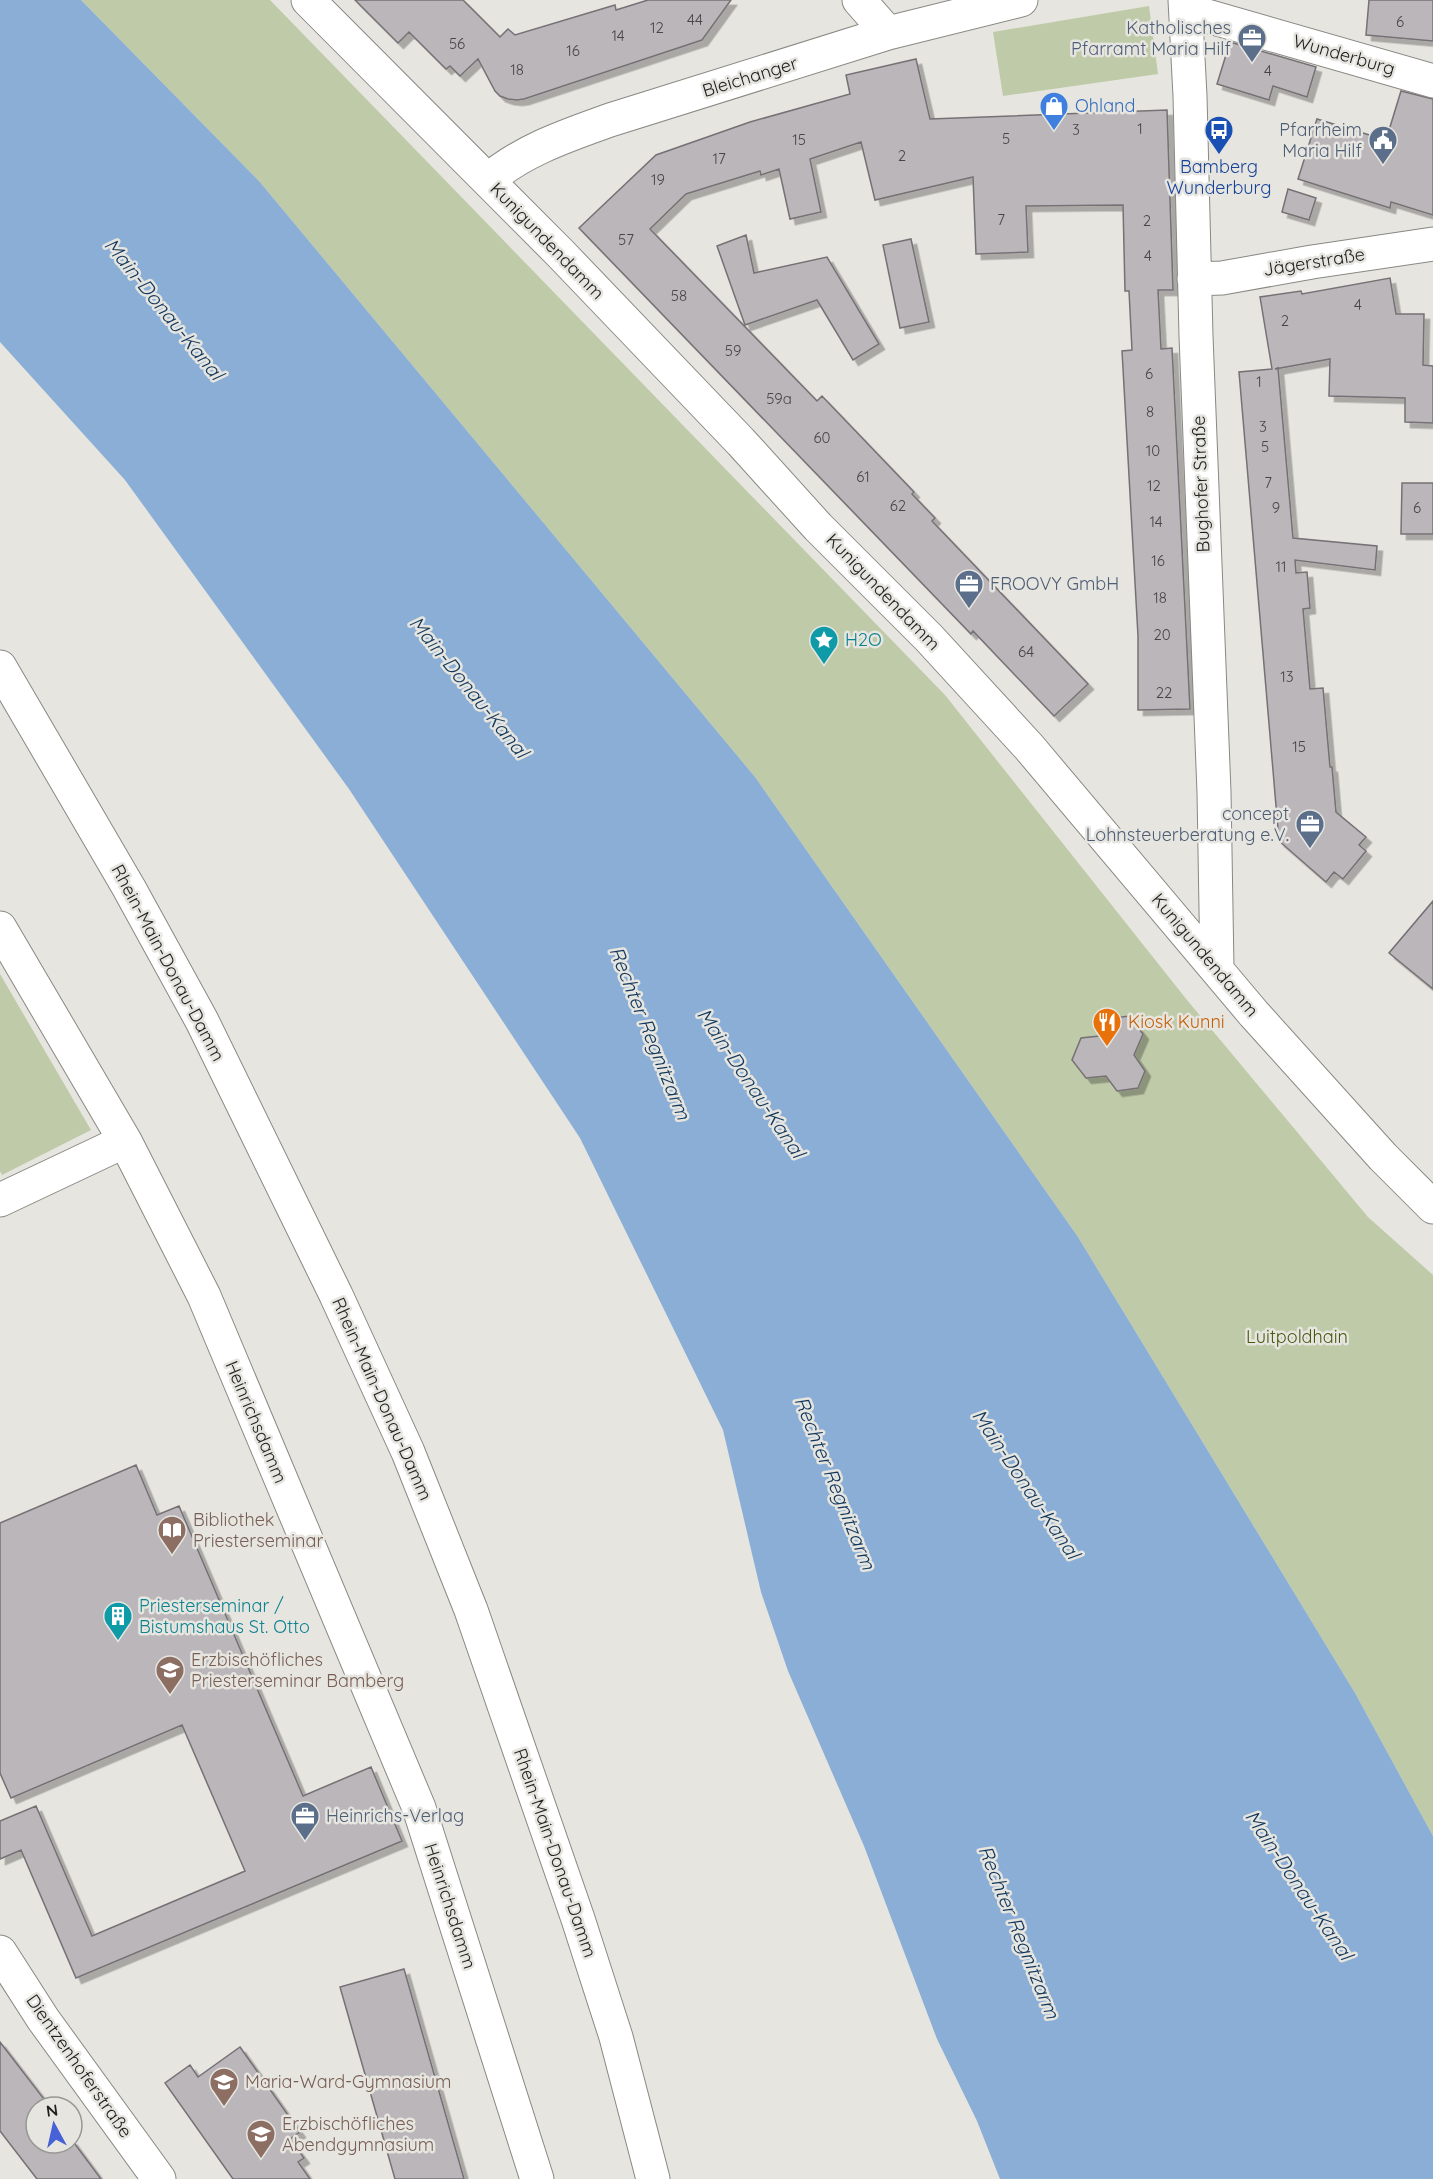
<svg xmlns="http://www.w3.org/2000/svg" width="1433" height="2179" viewBox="0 0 1433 2179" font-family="Quicksand,sans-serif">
<defs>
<filter id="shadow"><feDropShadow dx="5.5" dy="5.5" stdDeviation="0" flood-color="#0004"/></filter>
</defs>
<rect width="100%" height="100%" fill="#e6e5e0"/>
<path fill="#bfcba8" d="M81 0H270L945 695 1187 1000 1368 1217 1433 1275V1836L1355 1693 1078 1237 755 777 259 181Z
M1149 6 1158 74 1003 96 993 32Z
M0 974 91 1130 2 1175 0 1171Z"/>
<path fill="#8aaed5" d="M0 0H81L259 181 755 777 1078 1237 1355 1693 1433 1836V2179H1000L977 2121 937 2039 864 1846 788 1671 761 1592 723 1430 580 1138 349 789 125 480 0 342Z"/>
<path fill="#bab6b9" stroke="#757175" stroke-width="1.5" filter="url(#shadow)" d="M355 0H463L500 37 508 29 515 35 615 5 616 10 648 0H731L702 40 524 99 517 100 508 99 500 96 495 91 478 59 460 76 450 66 446 69 409 32 398 43Z
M1369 0H1433V41L1366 35Z
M1230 42 1316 67 1307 97 1273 86 1269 100 1217 84Z
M916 59 930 119 1167 110 1173 290H1158L1161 349 1172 348 1190 709 1138 710V636L1122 351 1132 350 1129 291H1125L1123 205 1026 206 1028 252 976 254 973 177 875 200 861 142 810 159 821 212 790 219 779 169 761 175 760 171 686 194 650 229 817 401 822 396 914 492 912 494 935 518 932 521 1088 684 1054 716 973 631 971 634 579 228 656 155 750 122 850 94 846 75Z
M1401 91 1433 99V215L1391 202 1390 208 1298 179 1317 119 1386 140Z
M1288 189 1316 198 1309 220 1282 212Z
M746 235 754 273 827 257 879 344 853 360 817 300 745 325 717 246Z
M911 239 929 322 900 328 883 245Z
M1390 278 1396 314H1424L1423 365 1433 366V423L1405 422V398L1329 396 1330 359 1275 369 1278 368 1293 538 1377 546 1375 570 1295 560 1296 573 1307 572 1310 608 1303 609 1310 689 1323 688 1330 767H1332L1336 812 1366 837 1359 845 1366 851 1343 879 1334 872 1326 882 1279 841 1239 372 1272 369 1260 297 1301 291 1302 294Z
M1402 483H1433V534H1401Z
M1433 901V989L1389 953Z
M1129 1016 1143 1034 1134 1055 1145 1071 1138 1088 1117 1091 1106 1076 1086 1078 1072 1060 1081 1038 1099 1036 1107 1019Z
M136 1465 157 1515 179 1506 303 1796 371 1767 402 1841 76 1978 21 1850 0 1859V1821L36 1806 92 1936 245 1871 182 1725 11 1798 0 1773V1523Z
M404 1969 464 2179H395L340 1987Z
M0 2042 47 2103 48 2107H36V2143H72V2140L101 2179H37L0 2131Z
M240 2047 300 2132 290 2139 304 2158 298 2162 310 2179H233L165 2083 190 2065 198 2077Z"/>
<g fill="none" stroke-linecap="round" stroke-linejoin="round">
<g stroke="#898883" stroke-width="35">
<path id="minor" d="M308 0 561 254 741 442 818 527 929 638 1029 747 1254 1014 1383 1157 1433 1207
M859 0 888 33
M1185 0 1190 96 1196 336 1214 792 1217 968
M1186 10 1433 81
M488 180C523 150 568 135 610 120L888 33 1021 0
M1194 279 1222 278 1312 262 1433 244
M0 667 129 888 202 1021 336 1295 408 1452 471 1610 578 1919 616 2037 653 2179
M0 928 125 1141 204 1296 419 1808 537 2179
M0 1200 125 1141
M0 1952 43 2019 159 2179"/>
</g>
<use href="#minor" stroke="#fff" stroke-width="33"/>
</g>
<defs>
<g id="office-pin" transform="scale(1.5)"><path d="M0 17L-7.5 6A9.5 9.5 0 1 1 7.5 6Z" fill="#5c6f8a" stroke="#e6e5e0"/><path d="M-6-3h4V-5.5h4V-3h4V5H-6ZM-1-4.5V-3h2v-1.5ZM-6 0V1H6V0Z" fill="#fff"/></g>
<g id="shop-pin" transform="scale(1.5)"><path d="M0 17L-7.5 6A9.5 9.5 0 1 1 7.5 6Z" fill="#3f7fe0" stroke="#e6e5e0"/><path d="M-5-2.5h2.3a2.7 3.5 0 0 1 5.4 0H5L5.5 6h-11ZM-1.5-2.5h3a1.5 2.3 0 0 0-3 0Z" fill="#fff"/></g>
<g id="bus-pin" transform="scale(1.5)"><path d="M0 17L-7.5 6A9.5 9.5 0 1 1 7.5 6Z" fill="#1a4fb4" stroke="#e6e5e0"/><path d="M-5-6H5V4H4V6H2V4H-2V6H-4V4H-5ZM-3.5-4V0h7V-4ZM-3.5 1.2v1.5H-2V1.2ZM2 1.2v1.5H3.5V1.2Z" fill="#fff"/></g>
<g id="civic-pin" transform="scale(1.5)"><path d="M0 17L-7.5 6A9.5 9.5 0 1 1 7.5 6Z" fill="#5c6f8a" stroke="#e6e5e0"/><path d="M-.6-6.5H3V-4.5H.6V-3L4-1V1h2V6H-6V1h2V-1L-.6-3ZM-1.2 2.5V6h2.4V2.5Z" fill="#fff"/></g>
<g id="sight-pin" transform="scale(1.5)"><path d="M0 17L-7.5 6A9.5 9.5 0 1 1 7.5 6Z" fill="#0f9aa8" stroke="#e6e5e0"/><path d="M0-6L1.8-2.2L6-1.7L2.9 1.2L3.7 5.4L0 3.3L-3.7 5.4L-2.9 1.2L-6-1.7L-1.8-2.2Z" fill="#fff"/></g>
<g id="restaurant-pin" transform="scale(1.5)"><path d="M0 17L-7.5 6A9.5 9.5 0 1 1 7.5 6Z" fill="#e8710a" stroke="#e6e5e0"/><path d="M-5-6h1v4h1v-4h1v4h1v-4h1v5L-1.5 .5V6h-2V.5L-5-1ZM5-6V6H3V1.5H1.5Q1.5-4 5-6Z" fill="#fff"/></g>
<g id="library-pin" transform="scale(1.5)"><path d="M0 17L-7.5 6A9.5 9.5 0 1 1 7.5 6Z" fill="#8d6e63" stroke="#e6e5e0"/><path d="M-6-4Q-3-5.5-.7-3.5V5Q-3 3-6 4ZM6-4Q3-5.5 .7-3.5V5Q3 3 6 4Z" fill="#fff"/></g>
<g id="building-pin" transform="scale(1.5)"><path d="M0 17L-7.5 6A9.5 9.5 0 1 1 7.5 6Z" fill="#0f9aa8" stroke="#e6e5e0"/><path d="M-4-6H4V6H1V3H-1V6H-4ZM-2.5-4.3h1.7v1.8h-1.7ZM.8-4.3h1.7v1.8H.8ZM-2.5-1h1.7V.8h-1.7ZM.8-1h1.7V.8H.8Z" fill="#fff"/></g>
<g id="university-pin" transform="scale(1.5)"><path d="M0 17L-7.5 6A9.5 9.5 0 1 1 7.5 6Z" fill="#8d6e63" stroke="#e6e5e0"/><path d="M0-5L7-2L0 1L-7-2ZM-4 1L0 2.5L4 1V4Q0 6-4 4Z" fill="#fff"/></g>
<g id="school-pin" transform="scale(1.5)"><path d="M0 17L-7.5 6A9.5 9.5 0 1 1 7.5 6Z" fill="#8d6e63" stroke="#e6e5e0"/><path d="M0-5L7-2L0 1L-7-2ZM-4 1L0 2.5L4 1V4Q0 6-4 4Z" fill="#fff"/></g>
</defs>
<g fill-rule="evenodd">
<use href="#office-pin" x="1252" y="38"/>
<use href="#shop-pin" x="1054" y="106"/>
<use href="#bus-pin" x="1219" y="130"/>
<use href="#civic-pin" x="1383" y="140"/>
<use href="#office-pin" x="969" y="584"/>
<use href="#sight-pin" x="824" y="640"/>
<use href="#office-pin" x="1310" y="824"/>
<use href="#restaurant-pin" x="1107" y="1022"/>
<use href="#library-pin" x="172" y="1530"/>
<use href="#building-pin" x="118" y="1616"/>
<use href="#university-pin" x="170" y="1670"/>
<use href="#office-pin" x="305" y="1816"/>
<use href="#school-pin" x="224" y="2082"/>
<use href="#school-pin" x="261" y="2134"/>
</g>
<g text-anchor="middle" stroke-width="5" stroke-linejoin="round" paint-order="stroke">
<g font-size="15" fill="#474646">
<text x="695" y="25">44</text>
<text x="1400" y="27">6</text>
<text x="657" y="33">12</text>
<text x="618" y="41">14</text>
<text x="457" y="49">56</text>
<text x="573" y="56">16</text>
<text x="517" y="75">18</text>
<text x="1268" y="76">4</text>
<text x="1140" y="134">1</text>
<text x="1076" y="135">3</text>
<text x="1006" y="144">5</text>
<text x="799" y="145">15</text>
<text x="902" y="161">2</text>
<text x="719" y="164">17</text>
<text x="658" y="185">19</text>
<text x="1001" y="225">7</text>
<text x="1147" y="226">2</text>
<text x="626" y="245">57</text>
<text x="1148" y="261">4</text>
<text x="679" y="301">58</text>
<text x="1358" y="310">4</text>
<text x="1285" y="326">2</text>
<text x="733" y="356">59</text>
<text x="1149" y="379">6</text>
<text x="1259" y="387">1</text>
<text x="779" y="404">59a</text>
<text x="1150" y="417">8</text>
<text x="1263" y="432">3</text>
<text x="822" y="443">60</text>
<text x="1265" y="452">5</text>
<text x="1153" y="456">10</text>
<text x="863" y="482">61</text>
<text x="1268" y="488">7</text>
<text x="1154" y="491">12</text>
<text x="898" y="511">62</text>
<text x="1276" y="513">9</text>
<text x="1417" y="513">6</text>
<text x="1156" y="527">14</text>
<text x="1158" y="566">16</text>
<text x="1281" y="572">11</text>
<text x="1160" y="603">18</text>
<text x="1162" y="640">20</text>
<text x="1026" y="657">64</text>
<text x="1287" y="682">13</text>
<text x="1164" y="698">22</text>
<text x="1299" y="752">15</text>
</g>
<g font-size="18" fill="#4e5e75" stroke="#e6e5e0" text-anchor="end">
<text x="1231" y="34">Katholisches<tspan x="1231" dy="21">Pfarramt Maria Hilf</tspan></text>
<text x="1362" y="136">Pfarrheim<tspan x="1362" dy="21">Maria Hilf</tspan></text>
<text x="990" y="590" text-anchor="start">FROOVY GmbH</text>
<text x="1289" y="820">concept<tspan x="1289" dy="21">Lohnsteuerberatung e.V.</tspan></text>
<text x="326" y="1822" text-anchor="start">Heinrichs-Verlag</text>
</g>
<g font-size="18" fill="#21211f" stroke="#e6e5e0">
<text transform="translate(1344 55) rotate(16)" y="6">Wunderburg</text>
<text transform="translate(750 77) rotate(-17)" y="6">Bleichanger</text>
<text transform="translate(547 241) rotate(46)" y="6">Kunigundendamm</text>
<text transform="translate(1314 262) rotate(-9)" y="6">Jägerstraße</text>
<text transform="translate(1201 484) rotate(-92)" y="6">Bughofer Straße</text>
<text transform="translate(883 592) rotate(46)" y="6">Kunigundendamm</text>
<text transform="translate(1205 955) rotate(50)" y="6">Kunigundendamm</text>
<text transform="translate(168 963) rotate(62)" y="6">Rhein-Main-Donau-Damm</text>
<text transform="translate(382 1399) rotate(66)" y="6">Rhein-Main-Donau-Damm</text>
<text transform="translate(256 1422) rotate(67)" y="6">Heinrichsdamm</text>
<text transform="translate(555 1853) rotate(71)" y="6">Rhein-Main-Donau-Damm</text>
<text transform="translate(450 1906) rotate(72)" y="6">Heinrichsdamm</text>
<text transform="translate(79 2066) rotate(55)" y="6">Dientzenhoferstraße</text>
</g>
<g font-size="18" fill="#366cbe" stroke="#e6e5e0" text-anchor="start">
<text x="1075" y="112">Ohland</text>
</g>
<g font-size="18" fill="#164399" stroke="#e6e5e0">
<text x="1219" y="173">Bamberg<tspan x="1219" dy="21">Wunderburg</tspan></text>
</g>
<g font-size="18" fill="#0d838f" stroke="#e6e5e0" text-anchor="start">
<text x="845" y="646">H2O</text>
<text x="139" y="1612">Priesterseminar /<tspan x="139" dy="21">Bistumshaus St. Otto</tspan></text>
</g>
<g font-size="18" fill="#c56008" stroke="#e6e5e0" text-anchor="start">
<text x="1128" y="1028">Kiosk Kunni</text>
</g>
<g font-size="18" fill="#47590e" stroke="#e6e5e0">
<text x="1297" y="1343">Luitpoldhain</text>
</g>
<g font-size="18" fill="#785e54" stroke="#e6e5e0" text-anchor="start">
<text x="193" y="1526">Bibliothek<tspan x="193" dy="21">Priesterseminar</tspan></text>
<text x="191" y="1666">Erzbischöfliches<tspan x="191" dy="21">Priesterseminar Bamberg</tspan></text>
<text x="245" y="2088">Maria-Ward-Gymnasium</text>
<text x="282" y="2130">Erzbischöfliches<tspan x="282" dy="21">Abendgymnasium</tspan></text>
</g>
<g font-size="20" font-style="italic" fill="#10375c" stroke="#e6e5e0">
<text transform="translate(164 309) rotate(51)" y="7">Main-Donau-Kanal</text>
<text transform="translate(469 687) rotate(51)" y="7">Main-Donau-Kanal</text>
<text transform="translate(650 1033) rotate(68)" y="7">Rechter Regnitzarm</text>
<text transform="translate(751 1083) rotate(56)" y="7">Main-Donau-Kanal</text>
<text transform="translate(835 1483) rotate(68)" y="7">Rechter Regnitzarm</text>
<text transform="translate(1026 1484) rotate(56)" y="7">Main-Donau-Kanal</text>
<text transform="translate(1299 1885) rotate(56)" y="7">Main-Donau-Kanal</text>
<text transform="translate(1019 1932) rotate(68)" y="7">Rechter Regnitzarm</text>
</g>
</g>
<g transform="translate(54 2125) rotate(352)"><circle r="28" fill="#e6e5e0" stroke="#979793" stroke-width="1.5"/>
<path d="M0-4.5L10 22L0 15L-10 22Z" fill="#4762d6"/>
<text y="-9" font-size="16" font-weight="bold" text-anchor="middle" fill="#21211f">N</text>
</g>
</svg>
